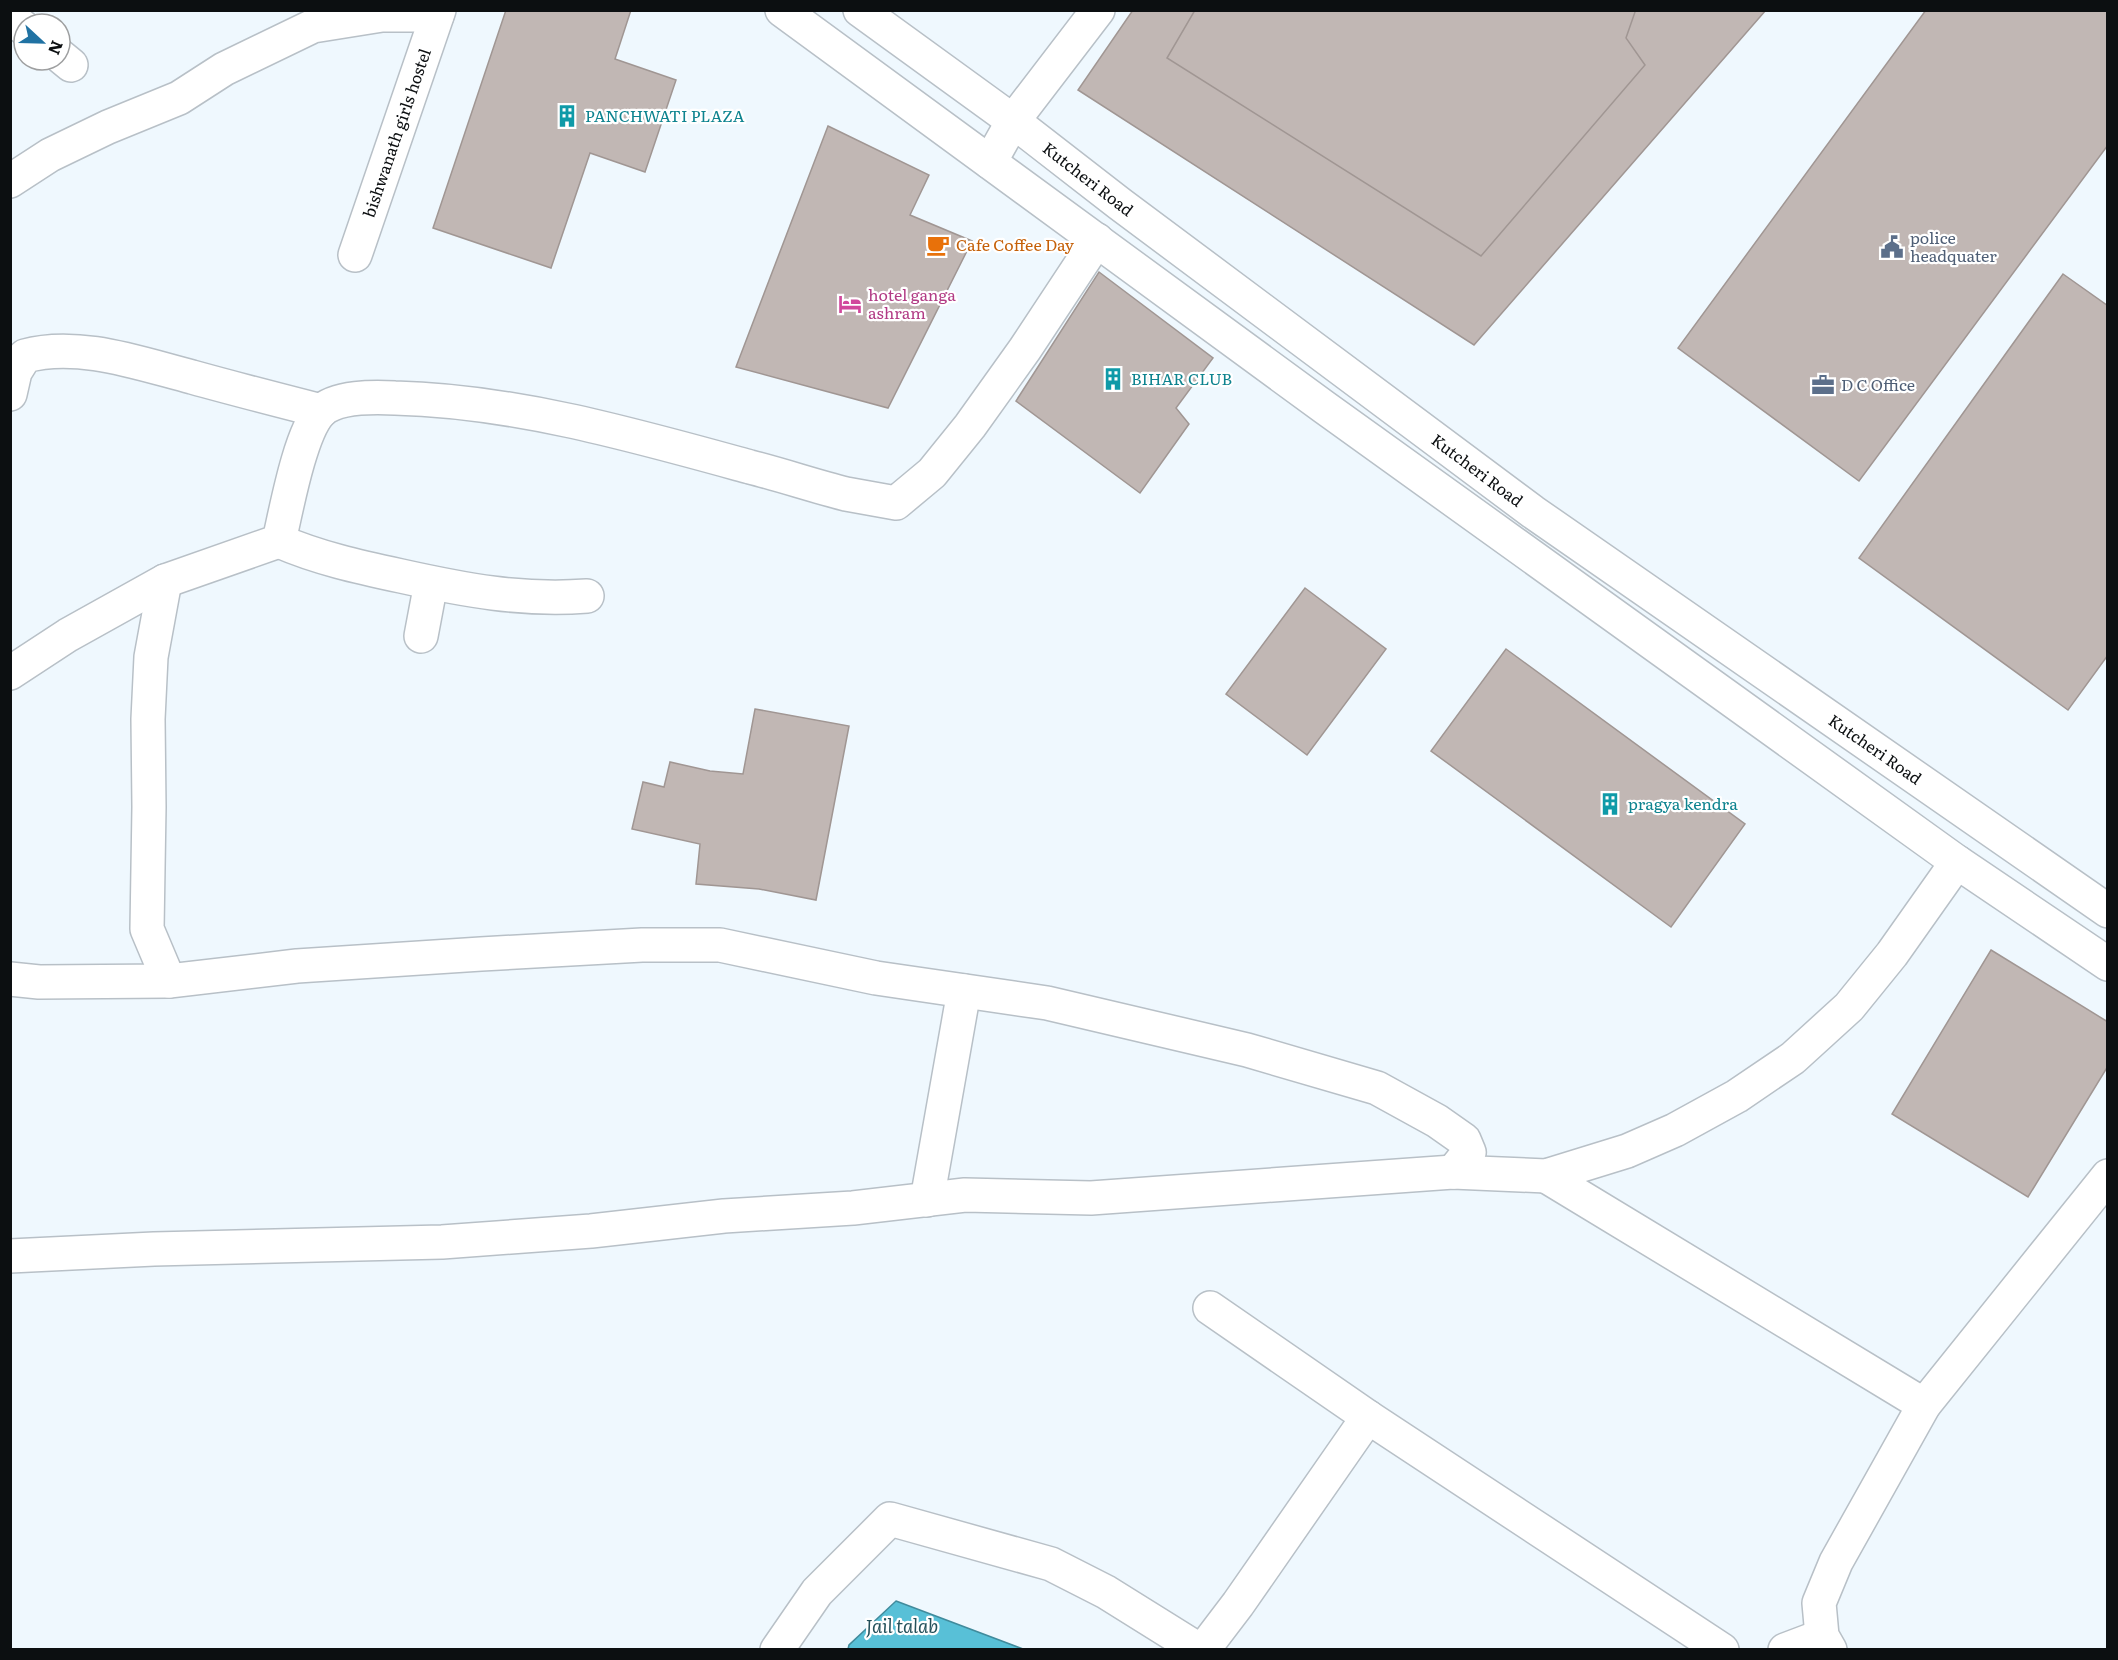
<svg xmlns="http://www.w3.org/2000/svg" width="2118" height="1660" viewBox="0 0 2118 1660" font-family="Literata,serif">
<rect width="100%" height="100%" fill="#eff8fe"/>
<path fill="#58c0d7" stroke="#418b9c" stroke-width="1.5" d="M896 1601 1023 1649H848L849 1645Z"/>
<path fill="#c1b7b4" stroke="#a09693" stroke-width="1.5" d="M506 10H631L615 59 676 80 645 172 590 153 551 268 433 228Z
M1133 10H1766L1474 345 1078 90Z
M1195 10H1633L1635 12 1626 38 1645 65 1481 256 1167 58Z
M1926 10H2108V145L1859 481 1678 348Z
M828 126 929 175 910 215 972 241 888 408 736 367Z
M1099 272 1213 358 1176 408 1189 424 1140 493 1016 401Z
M2063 274 2108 306V655L2068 710 1859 558Z
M1305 588 1386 649 1307 755 1226 694Z
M1506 649 1745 824 1671 927 1431 751Z
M755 709 849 726 816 900 759 889 696 884 700 844 632 829 643 782 664 787 670 762 710 771 743 774Z
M1991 950 2108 1022V1066L2028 1197 1892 1114Z"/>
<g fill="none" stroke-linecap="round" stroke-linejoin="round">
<g stroke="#b8c0c7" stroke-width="36">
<g id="minor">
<path d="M10 17 24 28"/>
<path d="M60 56 71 65"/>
<path d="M990 162 1013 121 1098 10"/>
<path d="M10 181 50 155 108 127 179 98 224 69 313 26 382 15H437"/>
<path id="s1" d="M355 255 439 10"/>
<path d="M10 394 15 372 25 356C78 341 141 364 192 377 235 389 278 400 321 411"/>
<path d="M279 541C318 558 359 567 401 576 464 590 522 601 587 596"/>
<path d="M165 581 151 657 148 719 149 807 147 929 169 981"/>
<path d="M421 636 431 583"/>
<path d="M10 673 68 635 165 581 279 541C286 511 300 433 320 412 336 396 374 397 395 398 515 401 634 435 750 467 782 475 814 486 846 494 863 497 879 500 896 503L932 473 970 426 1025 349 1097 240"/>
<path d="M10 979 39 982 169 981 297 966 481 954 642 945H720L876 978 1047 1003 1247 1050 1377 1088 1437 1121 1464 1140 1469 1152 1453 1172"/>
<path d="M1546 1176 1924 1405"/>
<path d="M927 1200 964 991"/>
<path d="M10 1256 154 1249 442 1242 591 1231 724 1216 853 1208 965 1195 1091 1198 1453 1172 1546 1176 1627 1151 1675 1130 1737 1096 1793 1058 1849 1007 1892 954 1957 862"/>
<path d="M1210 1308 1368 1417 1722 1650"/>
<path d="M777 1650 817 1592 890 1519 1051 1564 1106 1592 1199 1650"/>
<path d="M1203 1650 1238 1604 1368 1417"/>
<path d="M1785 1650 1822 1636"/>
<path d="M1830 1650 1822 1636 1819 1603 1836 1562 1924 1405 2108 1176"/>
</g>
</g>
<g stroke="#b8c0c7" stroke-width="36">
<g id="major">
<path d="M782 10 1324 407 1957 862 2108 964"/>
<path id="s2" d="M860 10 1013 121 1120 204 1533 512 2108 911"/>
</g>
</g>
<use href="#minor" stroke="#fff" stroke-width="33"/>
<use href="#major" stroke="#fff" stroke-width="33"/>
</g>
<defs>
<g id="building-bare" transform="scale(1.8)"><path d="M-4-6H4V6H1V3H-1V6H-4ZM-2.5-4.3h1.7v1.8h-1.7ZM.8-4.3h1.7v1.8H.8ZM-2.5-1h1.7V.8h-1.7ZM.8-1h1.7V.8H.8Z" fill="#0f9aa8" stroke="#fff" stroke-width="2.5" paint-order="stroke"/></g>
<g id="cafe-bare" transform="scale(1.8)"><path d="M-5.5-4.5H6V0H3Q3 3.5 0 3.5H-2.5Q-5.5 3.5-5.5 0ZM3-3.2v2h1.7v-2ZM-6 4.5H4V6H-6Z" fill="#e8710a" stroke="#fff" stroke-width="2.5" paint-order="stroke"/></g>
<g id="civic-bare" transform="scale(1.8)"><path d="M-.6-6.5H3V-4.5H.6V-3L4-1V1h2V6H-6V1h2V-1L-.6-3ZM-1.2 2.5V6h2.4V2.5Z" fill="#5c6f8a" stroke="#fff" stroke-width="2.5" paint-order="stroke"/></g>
<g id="hotel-bare" transform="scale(1.8)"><path d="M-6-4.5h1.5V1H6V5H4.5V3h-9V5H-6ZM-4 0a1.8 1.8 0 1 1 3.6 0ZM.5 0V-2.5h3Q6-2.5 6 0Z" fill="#d1479c" stroke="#fff" stroke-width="2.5" paint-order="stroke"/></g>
<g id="office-bare" transform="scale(1.8)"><path d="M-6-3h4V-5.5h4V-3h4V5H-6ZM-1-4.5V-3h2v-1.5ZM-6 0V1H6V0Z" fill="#5c6f8a" stroke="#fff" stroke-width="2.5" paint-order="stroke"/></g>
</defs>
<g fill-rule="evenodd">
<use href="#building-bare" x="567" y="116"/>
<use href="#cafe-bare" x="938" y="245"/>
<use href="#civic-bare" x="1892" y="247"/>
<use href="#hotel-bare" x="850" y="304"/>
<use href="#building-bare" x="1113" y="379"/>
<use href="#office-bare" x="1823" y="385"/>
<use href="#building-bare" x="1610" y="804"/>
</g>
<g text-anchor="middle" stroke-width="4.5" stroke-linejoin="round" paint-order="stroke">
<g font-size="16" fill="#0d838f" stroke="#fff" text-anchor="start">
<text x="585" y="122">PANCHWATI PLAZA</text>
<text x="1131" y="385">BIHAR CLUB</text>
<text x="1628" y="810">pragya kendra</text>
</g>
<g font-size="16" fill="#0c0f11" stroke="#fff">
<text dy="6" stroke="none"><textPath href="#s1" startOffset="129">bishwanath girls hostel</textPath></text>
<text dy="6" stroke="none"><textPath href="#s2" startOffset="284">Kutcheri Road</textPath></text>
<text dy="6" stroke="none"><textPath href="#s2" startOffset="770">Kutcheri Road</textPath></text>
<text dy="6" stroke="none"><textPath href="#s2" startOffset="1256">Kutcheri Road</textPath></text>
</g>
<g font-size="16" fill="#4e5e75" stroke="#fff" text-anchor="start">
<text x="1910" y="244">police<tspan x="1910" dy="18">headquater</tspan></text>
<text x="1841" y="391">D C Office</text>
</g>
<g font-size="16" fill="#c56008" stroke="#fff" text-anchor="start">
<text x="956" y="251">Cafe Coffee Day</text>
</g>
<g font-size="16" fill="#b23c85" stroke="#fff" text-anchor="start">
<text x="868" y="301">hotel ganga<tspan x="868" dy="18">ashram</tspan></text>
</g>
<g font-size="18" font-style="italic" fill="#23505a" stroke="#fff">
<text x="902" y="1633">Jail talab</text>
</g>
</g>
<rect width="2118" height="1660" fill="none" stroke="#0c0f11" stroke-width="24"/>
<g transform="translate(42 42) rotate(112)"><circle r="28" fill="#ffffff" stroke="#9e9fa0" stroke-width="1.5"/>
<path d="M0-4.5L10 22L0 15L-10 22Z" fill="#2072a3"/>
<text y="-9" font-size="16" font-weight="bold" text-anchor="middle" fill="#0c0f11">N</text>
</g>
</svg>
